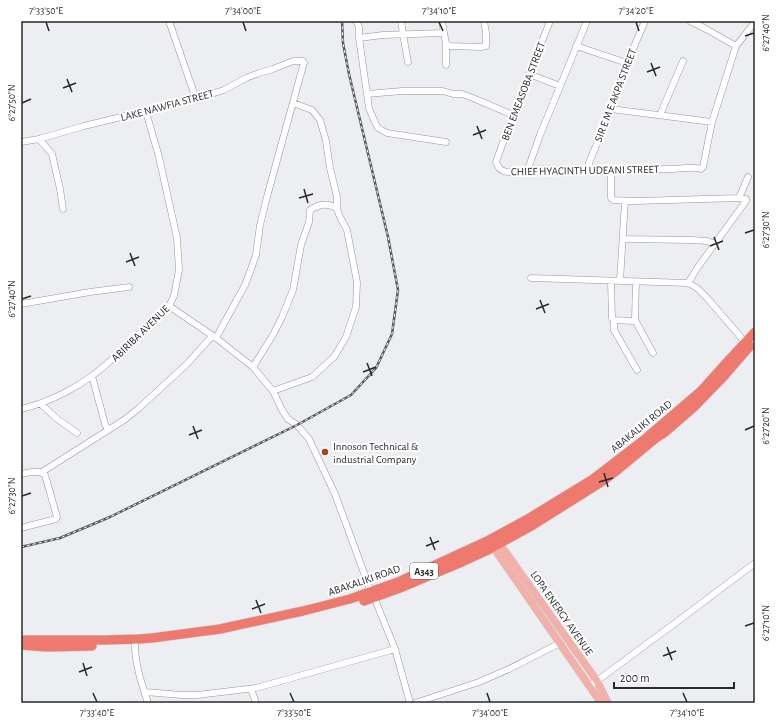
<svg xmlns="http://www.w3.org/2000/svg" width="776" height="724" viewBox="0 0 776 724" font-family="'Alegreya Sans',sans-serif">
<rect width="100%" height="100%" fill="#eceef1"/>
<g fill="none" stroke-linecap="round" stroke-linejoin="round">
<g stroke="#949699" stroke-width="7">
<path id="minor" d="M169 21 196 99
M356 21 359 27V38L369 108 373 118 378 128 387 133 446 142
M401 21 403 34 408 62
M442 21 446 44V65
M550 21 513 115 496 162C496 163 499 167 499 168 506 175 520 172 528 169 575 170 623 170 671 169 678 169 695 166 701 169L703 167 712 122 736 46 755 22
M690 21 706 29 736 46
M359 38 383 35 444 33
M446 44 450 46 481 47 486 46V33L484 21
M576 46 627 63
M529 74 560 86
M367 94 402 91H443L453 94H462L473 98 513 115
M611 109 712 122
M660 115 683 61
M39 139 52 154 60 189 63 209
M21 142 39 139 84 126 199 98 224 90 246 78 259 73 273 69 293 61H303L304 63 303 66 268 193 260 225 256 255 251 269 245 285 216 338
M528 169 540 135 587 21
M589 170V163L611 109 627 63 645 21
M611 170V198L613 200 636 201 739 198 746 199V201L698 267 688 283
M739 198 748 177
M623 239 692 240 707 241 715 244
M531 278 688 283 697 288 707 298 745 342
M611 281 612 318 614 320 633 321 635 319 636 282
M620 281 625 201
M21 304 90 292 129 287
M169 306 216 338 253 367 273 391 282 410 288 419 297 425 309 439 335 494 371 592
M614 320V330L637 370
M635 320 653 353
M253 367 273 335 282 317 293 290 301 245 309 222 310 210C319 204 328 202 337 209
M92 376 105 424 108 430
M273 391 312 377 334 357 346 337 356 307 357 282 347 230 340 217 337 209V197L330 168 326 141 320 120 312 110 293 103
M41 404 56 418 77 433
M21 409C52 402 85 384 109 362 127 347 143 330 160 313L169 306 174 296 179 270 177 238 159 157 146 112
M42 472 124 420 138 409 188 363 212 336
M21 474C28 473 39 469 45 475L57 517 56 519 21 528
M374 597 395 649 410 703
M135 645C135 664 142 685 148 703
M590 686 682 618 755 563
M251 689 256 703
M145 692 182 695H197L256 688 395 649
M415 703 479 682 509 669 560 643"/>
</g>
<g stroke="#cbcccc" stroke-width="8">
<path id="major" d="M497 540 597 681 608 703
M491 544 601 703"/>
</g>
<g stroke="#cbcccc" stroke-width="10">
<path id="highway" d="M364 601 400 588 462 562 486 551 533 525 603 481 615 472 656 438 664 433 694 407 724 376 750 346
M21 640H105L139 639 152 638 220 629 303 611 350 599 398 582 489 540 526 520 593 479 645 439 701 391 727 362 755 332
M21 645 46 647 92 646"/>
</g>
<use href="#minor" stroke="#fff" stroke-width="6"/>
<use href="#major" stroke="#f4afa9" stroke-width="7"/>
<use href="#highway" stroke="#ed796f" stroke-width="9"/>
<g stroke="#585a5b" stroke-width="2.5">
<path id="rail" d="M21 547 60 538 110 517 297 425 351 395 376 368 392 334 398 290 388 237 349 74 343 43 342 21"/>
</g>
<use href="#rail" stroke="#fff" stroke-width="1" stroke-dasharray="3" stroke-linecap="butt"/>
</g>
<path fill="none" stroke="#28292a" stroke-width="1.5" d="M46 22 49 31M243 22 246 31M439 22 443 31M636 22 639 31M745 36 754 33M651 63 656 76M647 72 660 67M67 79 72 92M63 88 76 83M22 103 31 99M477 126 482 139M473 135 486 130M304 189 308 203M299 198 313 194M745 233 754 230M714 237 719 250M710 246 723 241M130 253 135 266M126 262 139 257M22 299 31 296M540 300 545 313M536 309 549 304M367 363 372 376M363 372 376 367M193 426 198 439M745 430 754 426M189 435 202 430M604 473 608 487M599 482 613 478M22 496 31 493M430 537 435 550M426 546 439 541M256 600 261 613M252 609 265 604M745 626 754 623M667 647 672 660M663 656 676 651M83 663 87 676M79 672 92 667M93 693 97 702M290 693 294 702M487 693 490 702M683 693 687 702"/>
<circle fill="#a9421f" stroke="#fff" stroke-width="1.5" cx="325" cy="452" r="4"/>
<g text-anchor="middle" stroke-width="4" stroke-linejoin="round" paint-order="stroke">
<rect fill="#fff" stroke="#68696a" stroke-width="1" x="410" y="563" width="28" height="16" rx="3"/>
<g font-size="10" font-weight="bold" fill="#28292a">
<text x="424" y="575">A343</text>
</g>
<g font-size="11" fill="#28292a" stroke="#fff">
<text transform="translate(523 91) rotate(-69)" y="4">BEN EMEASOBA STREET</text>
<text transform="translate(615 95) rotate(-69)" y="4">SIR E M E AKPA STREET</text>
<text transform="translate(167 105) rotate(-15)" y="4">LAKE NAWFIA STREET</text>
<text transform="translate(585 170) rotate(-1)" y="4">CHIEF HYACINTH UDEANI STREET</text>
<text transform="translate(140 333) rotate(-44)" y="4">ABIRIBA AVENUE</text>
<text transform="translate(641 426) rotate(-39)" y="4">ABAKALIKI ROAD</text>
<text transform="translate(364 580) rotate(-19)" y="4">ABAKALIKI ROAD</text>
<text transform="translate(562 613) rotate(55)" y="4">LOPA ENERGY AVENUE</text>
</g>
<g font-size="11" fill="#28292a" stroke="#fff" text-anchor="start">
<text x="333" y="450">Innoson Technical &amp;<tspan x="333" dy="13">industrial Company</tspan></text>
</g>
</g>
<rect width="776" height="724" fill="none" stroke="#ffffff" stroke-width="44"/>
<path d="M614 682v6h120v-6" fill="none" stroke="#28292a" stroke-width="2"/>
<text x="620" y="682" font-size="12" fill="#28292a" stroke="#ffffff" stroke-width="3" paint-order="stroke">200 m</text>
<rect x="22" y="22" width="732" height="680" fill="none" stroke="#28292a" stroke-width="1.5"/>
<g font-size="10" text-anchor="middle" fill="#28292a">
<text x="46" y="14">7°33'50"E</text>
<text x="243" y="14">7°34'00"E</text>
<text x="439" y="14">7°34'10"E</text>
<text x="636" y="14">7°34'20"E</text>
<text transform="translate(765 33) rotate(-90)" y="4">6°27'40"N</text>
<text transform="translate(11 103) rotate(-90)" y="4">6°27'50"N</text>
<text transform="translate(765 230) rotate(-90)" y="4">6°27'30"N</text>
<text transform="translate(11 299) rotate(-90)" y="4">6°27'40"N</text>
<text transform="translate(765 426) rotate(-90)" y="4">6°27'20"N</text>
<text transform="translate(11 496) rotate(-90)" y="4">6°27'30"N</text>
<text transform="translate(765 623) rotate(-90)" y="4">6°27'10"N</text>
<text x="97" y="716">7°33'40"E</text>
<text x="294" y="716">7°33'50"E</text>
<text x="490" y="716">7°34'00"E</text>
<text x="687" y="716">7°34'10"E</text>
</g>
</svg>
